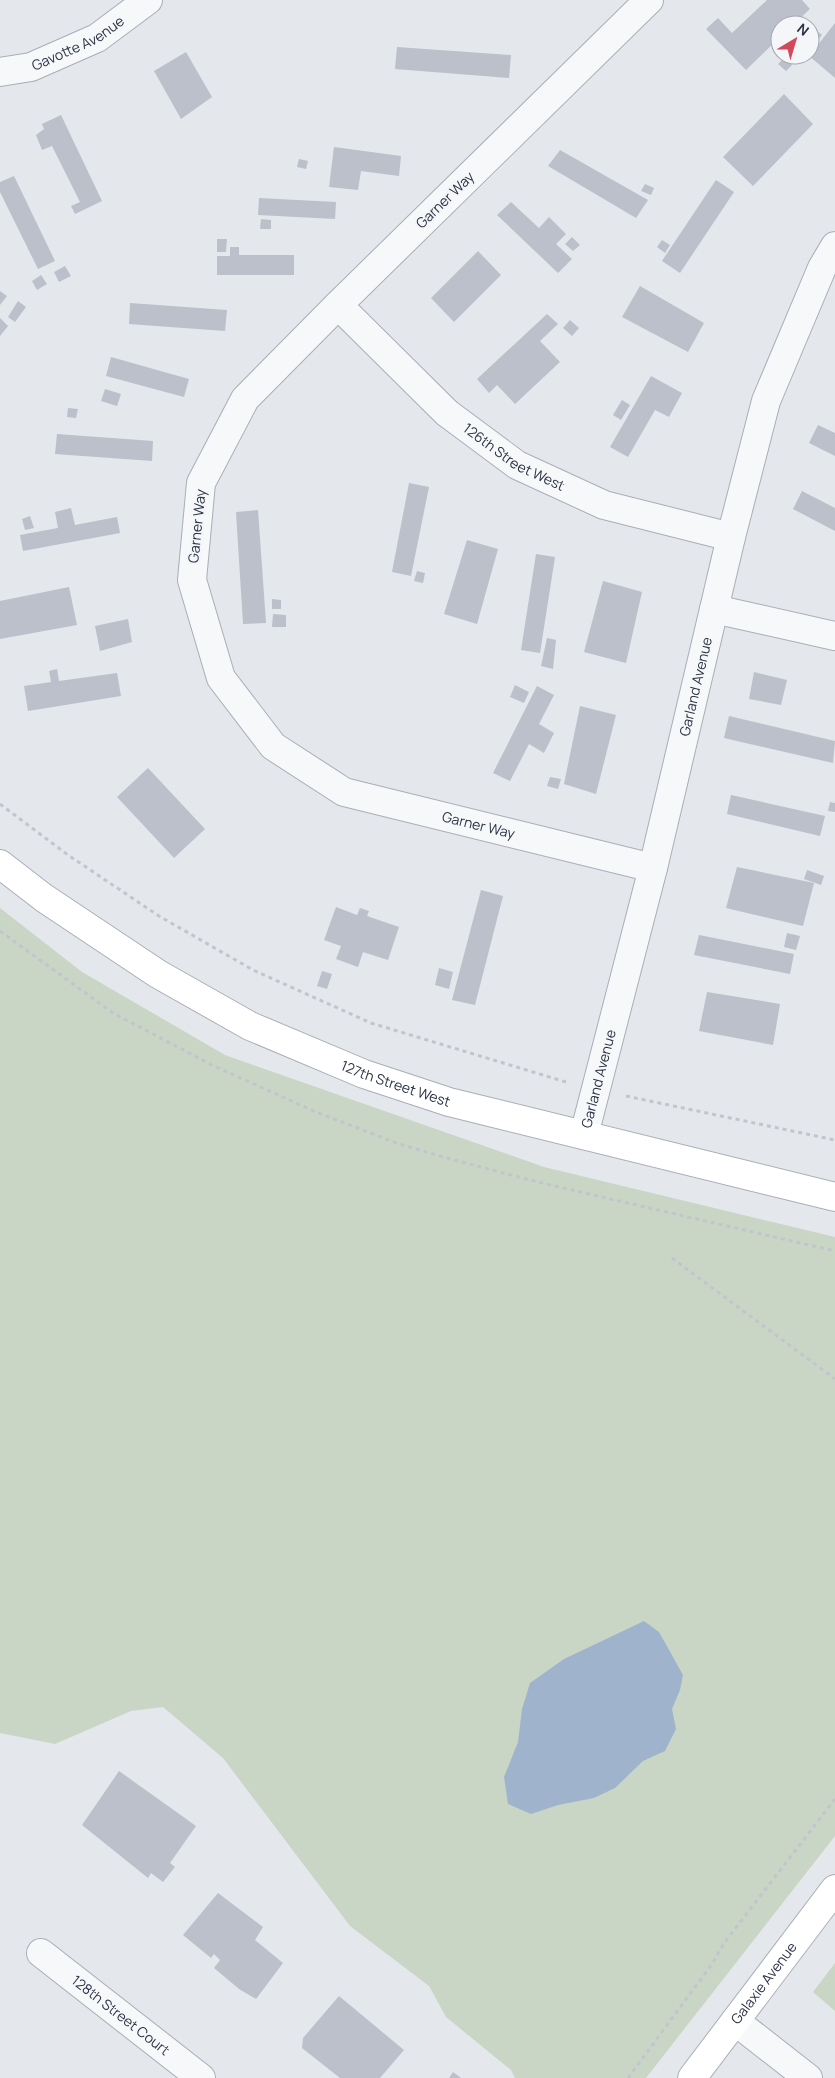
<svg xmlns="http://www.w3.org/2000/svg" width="835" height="2078" viewBox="0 0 835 2078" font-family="Manrope,sans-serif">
<rect width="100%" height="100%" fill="#e4e7ec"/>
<path fill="#c9d6c5" d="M0 908 82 972 225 1055 544 1167 835 1237V1836L646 2078H515L511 2070 446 2017 429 1986 350 1926 223 1758 163 1707 131 1711 55 1744 0 1733Z
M835 1963V2011L813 1992Z"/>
<path fill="#9fb4cc" d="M644 1621 659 1632 683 1675 680 1690 672 1709 676 1729 665 1751 643 1761 615 1788 594 1798 558 1805 531 1814 508 1804 504 1777 518 1742 522 1709 530 1683 564 1659Z"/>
<path fill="#bbc0ca" d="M767 0H802L810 9 793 25H780V37L746 70 706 29 718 18 732 33Z
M835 23V78L808 55H810Z
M814 29 822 35 812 47 810 45V34Z
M397 47 511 55 509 78 395 69Z
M186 52 212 97 181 119 154 71Z
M785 57 792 65 786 71 778 64Z
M784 94 813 124 753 186 723 157Z
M61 115 102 201 75 214 71 206 80 202 52 146 42 150 36 135 44 129 42 124Z
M334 147 401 156 399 176 361 171 358 190 329 187Z
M560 150 648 200 636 218 548 166Z
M299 159 308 161 306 169 297 167Z
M14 176 55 261 38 269 0 192V182Z
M716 180 734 192 680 273 662 261Z
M645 184 654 188 651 195 641 191Z
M259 198 336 202 335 219 258 215Z
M511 202 539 228 549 217 566 234 556 244 572 259 558 273 497 215Z
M261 219 271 220V229H260Z
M572 237 580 245 573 251 565 244Z
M217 239H227L226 252H217Z
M662 240 670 245 665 253 657 247Z
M230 247H239V255H294V275H217V256H230Z
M478 251 501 275 454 322 431 298Z
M65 266 71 276 59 282 54 272Z
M41 275 47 284 37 290 32 281Z
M640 286 704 323 688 352 622 317Z
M0 291 7 296 0 305Z
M18 301 26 307 15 322 8 317Z
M130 303 227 310 225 331 129 324Z
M547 314 558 324 540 341 560 362 515 404 497 385 489 393 477 379Z
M0 318 8 326 0 336Z
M570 320 579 328 572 336 563 328Z
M111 357 189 379 184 397 106 376Z
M651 376 682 393 669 417 655 410 628 457 610 447Z
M105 389 121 394 117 406 101 401Z
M622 400 630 405 621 420 613 415Z
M68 408 78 409 76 418 67 417Z
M818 425 835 433V456L809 443Z
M57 434 153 441 152 461 55 454Z
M409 483 429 487 411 576 392 572Z
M802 491 835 508V531L793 509Z
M71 508 75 525 117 517 120 533 23 551 20 535 58 528 55 512Z
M258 510 266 623 243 624 236 512Z
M30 516 34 528 25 530 22 519Z
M467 540 498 549 477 624 444 614Z
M536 554 555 557 540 653 521 650Z
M417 571 425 573 423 583 414 581Z
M603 581 642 592 626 663 584 652Z
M69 587 77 625 0 639V601Z
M272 599 281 600V609H272Z
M273 614 286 615V627H272Z
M128 619 132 642 100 651 95 626Z
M547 638 556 640 553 669 541 666Z
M57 669 59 681 117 673 121 696 28 711 24 686 51 682 49 671Z
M754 672 787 680 781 705 749 699Z
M515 685 529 692 524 703 510 697Z
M537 686 554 695 539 724 554 733 544 753 529 744 510 781 493 773Z
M580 706 616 715 596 794 564 784Z
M729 716 835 741 833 763 724 738Z
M148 768 205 829 174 858 117 797Z
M550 777 561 779 558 789 547 786Z
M731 795 825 816 820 836 727 814Z
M830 802 835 803V812L828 811Z
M737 867 814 883 803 926 726 908Z
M807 870 824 876 821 885 804 879Z
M481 890 503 896 475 1005 452 1000Z
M336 907 357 915 360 908 369 911 367 916 399 927 388 960 363 952 358 967 336 959 341 946 324 940Z
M787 933 800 936 796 950 784 947Z
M699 935 794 954 790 974 694 955Z
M439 968 453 972 449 989 435 985Z
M322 971 332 974 327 989 317 986Z
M707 992 780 1004 773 1045 699 1031Z
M119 1771 196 1826 170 1863 175 1867 163 1882 151 1873 148 1878 82 1825Z
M218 1893 263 1927 255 1940 283 1963 256 1999 239 1989 214 1968 220 1960 214 1954 211 1958 183 1935Z
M339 1996 404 2050 380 2078H340L302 2048 303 2038Z
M453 2072 461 2078H449Z"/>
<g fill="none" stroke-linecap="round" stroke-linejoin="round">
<g stroke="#a9aeb7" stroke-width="30">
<g id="street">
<path id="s1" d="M649 0 338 305 245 399 201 483 192 580 221 678 273 746 344 792 653 868"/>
<path id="s2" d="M0 72 31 67 97 38 148 0"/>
<path id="s3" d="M338 305 447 413 517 465 604 505 731 537"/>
<path d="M714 609 835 636"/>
<path id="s4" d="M584 1135 653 868 731 537 766 401 822 268 835 246"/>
<path id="s5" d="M41 1953 201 2078"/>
<path d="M735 2021 808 2078"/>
</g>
</g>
<g stroke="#a9aeb7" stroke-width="30">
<g id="secondary">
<path id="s6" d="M0 864 44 898 158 974 250 1026 364 1074 449 1102 835 1197"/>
<path id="s7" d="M692 2078 835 1889"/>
</g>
</g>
<path stroke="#c2c5cb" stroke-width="3" stroke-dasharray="4 4" stroke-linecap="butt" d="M0 804 68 855 159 916 253 970 371 1023 566 1082
M0 931 113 1013 212 1065 316 1112 399 1144 454 1160 546 1184 835 1251
M626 1096 835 1140
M672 1258 835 1379
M628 2078 712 1964 724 1943 835 1799"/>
<use href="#street" stroke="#f7f8fa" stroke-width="28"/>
<use href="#secondary" stroke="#fff" stroke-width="28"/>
</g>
<g text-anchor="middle" stroke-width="5" stroke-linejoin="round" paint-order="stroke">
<g font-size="14" fill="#2b3445" stroke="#f4f6f9">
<text dy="5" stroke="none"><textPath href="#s2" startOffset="84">Gavotte Avenue</textPath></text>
<text transform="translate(445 200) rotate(-44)" y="5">Garner Way</text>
<text dy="5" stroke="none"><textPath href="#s3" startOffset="234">126th Street West</textPath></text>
<text transform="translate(197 526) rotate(-84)" y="5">Garner Way</text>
<text dy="5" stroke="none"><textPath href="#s4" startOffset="462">Garland Avenue</textPath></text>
<text dy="5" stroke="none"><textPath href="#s1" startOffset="1171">Garner Way</textPath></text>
<text dy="5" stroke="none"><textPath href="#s4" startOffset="58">Garland Avenue</textPath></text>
<text dy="5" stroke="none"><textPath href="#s6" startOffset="455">127th Street West</textPath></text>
<text dy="5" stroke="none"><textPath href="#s7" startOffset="119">Galaxie Avenue</textPath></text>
<text dy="5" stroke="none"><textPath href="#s5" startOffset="101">128th Street Court</textPath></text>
</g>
</g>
<g transform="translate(795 40) rotate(38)"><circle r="24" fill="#f4f6f9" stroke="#a4a8b1"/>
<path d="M0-4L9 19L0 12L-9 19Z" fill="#d1495b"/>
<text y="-8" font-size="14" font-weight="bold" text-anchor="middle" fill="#2b3445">N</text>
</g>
</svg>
